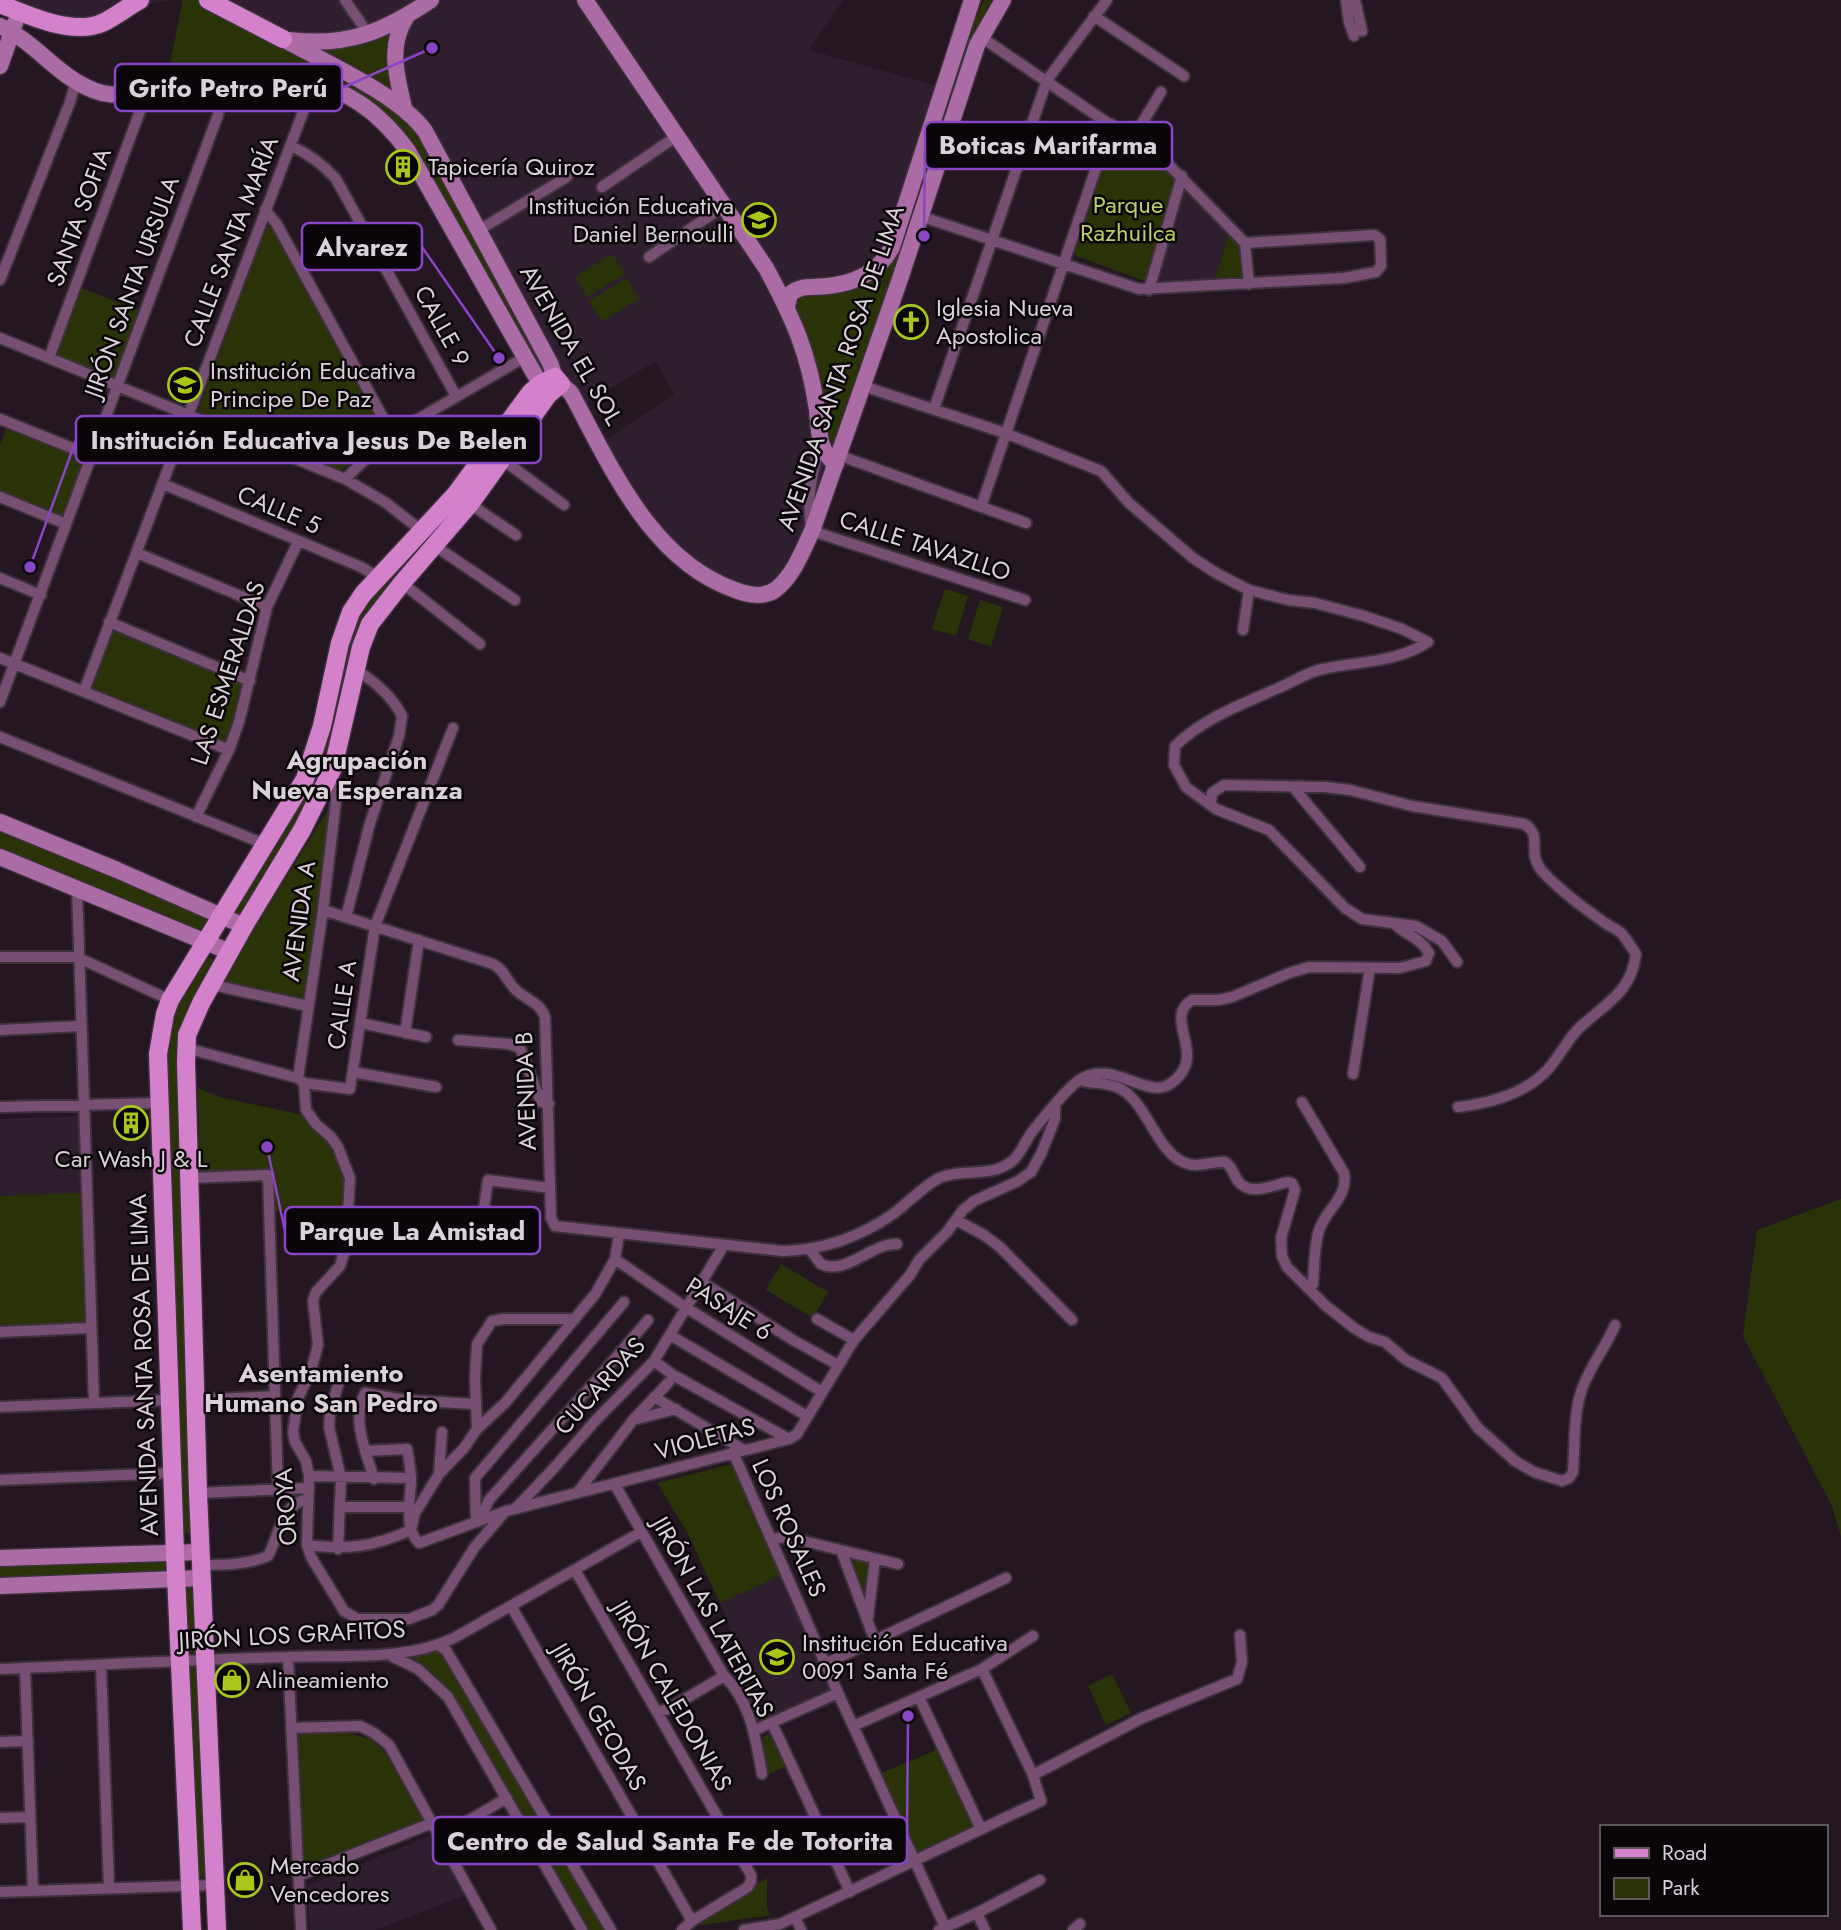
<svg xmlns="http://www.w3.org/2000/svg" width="1841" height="1930" viewBox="0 0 1841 1930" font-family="Jost,sans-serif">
<rect width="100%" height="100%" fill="#241722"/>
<path fill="#2f1e2e" d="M0 0H843L809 50 954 91 904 244 841 407 801 569 783 594 754 604 730 598 674 561 603 441 674 395 656 361 586 403 541 364 422 153 229 21 177 0 155 2 100 34 72 36 35 28 0 14Z
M1182 187 1229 232 1213 284 1153 287Z
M78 1116 81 1193 0 1196V1119Z
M781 1575 831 1693 763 1724 755 1719 728 1622 720 1603Z
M432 1835 466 1895 375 1930H310L307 1886Z"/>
<path fill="#2a3308" d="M183 0H202L326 68 411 120 548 371 543 375 410 146 341 88 166 83Z
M984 0H998L892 284 878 277 888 269 899 250 972 25Z
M391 28 397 95 307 48Z
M1115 134 1157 162 1179 181 1147 282 1074 255Z
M266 226 272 227 387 434 341 471 198 412Z
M1229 232 1243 246 1247 282 1213 284Z
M612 254 625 274 587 297 575 277Z
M627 278 639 299 602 321 589 301Z
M878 279 891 286 835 442 828 441 814 354 794 306 803 293C832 296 851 291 878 279Z
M81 288 139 310 115 378 56 354Z
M533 394 352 662 348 665 341 663 353 618Z
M7 427 84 457 62 517 0 493V445Z
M945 589 968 596 956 636 932 629Z
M980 600 1003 607 991 647 968 639Z
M112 628 247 683 230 745 89 688Z
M339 672 348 675 322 781 241 915H238L235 912V906L281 829Z
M332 803 305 1002 221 983Z
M0 826 209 918 198 933 0 853Z
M203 955 213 959 215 967 188 1019 193 1533H182L162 1056 167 1024Z
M198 1088 219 1097 303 1115 330 1142 344 1169 343 1206 274 1211 271 1169 200 1172Z
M84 1193 88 1324 0 1326V1196Z
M1841 1199V1537L1832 1506 1743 1336 1757 1230Z
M781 1264 828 1292 813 1318 766 1290Z
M732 1464 782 1575 720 1603 687 1532 657 1483Z
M845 1554 872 1560 866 1607Z
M162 1560 167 1563 168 1572 0 1581V1564Z
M194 1586 201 1650 195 1653 187 1651 184 1588Z
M430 1651 445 1653 605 1930H588L452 1697 433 1676 412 1661 417 1654Z
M197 1664 208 1877H198L188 1665Z
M1112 1674 1131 1713 1106 1725 1088 1686Z
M340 1731 371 1739 383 1750 424 1820 306 1869 303 1867 298 1735Z
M771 1732 787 1766 767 1775 763 1737Z
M941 1748 977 1824 917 1853 879 1774Z
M767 1878V1908L771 1915 701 1925 696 1923 702 1917Z"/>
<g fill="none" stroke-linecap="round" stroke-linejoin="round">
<g stroke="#3d313c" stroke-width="14">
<path id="street" d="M345 0 369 35
M1346 0 1349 22 1354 36
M1355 0 1362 31
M1094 16 1184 76
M1133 138 1161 92
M291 146C309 154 322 163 336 179L456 396
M602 187 677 136
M265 210 276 223 392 434
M920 216 1139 289 1344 278 1376 272 1381 266 1380 239 1374 235 1245 243 1168 164 981 37
M479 230 567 177
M1245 243 1249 284
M649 257 724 206
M0 280 70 102 76 81
M1149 290 1182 176
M0 338 345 479 385 502 423 532
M49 358 147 92
M863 386 1005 433 1101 471 1129 503 1193 558 1216 573 1249 590 1288 600 1315 603 1364 616 1402 629 1428 642C1396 663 1359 661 1323 669 1310 671 1296 680 1283 686 1245 703 1205 717 1175 746L1174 765 1186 787 1216 809 1269 830 1345 908 1362 919 1416 926 1442 941 1457 962
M934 409 1047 80 1107 0
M0 419 92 456
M821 441C813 471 805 501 812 531L1025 600
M838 455 1026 523
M503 460 564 505
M345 479 392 434 525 357
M163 484 361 567 378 577
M0 497 66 524
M470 504 516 535
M981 507 1111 124
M435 546 515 600
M137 553 267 607
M0 578 41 595
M402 583 480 644
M109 622 250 681
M1243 630 1249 590
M0 658 229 750
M84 691 314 83
M0 702 218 115 222 81
M0 737 267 845
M1293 787 1360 867
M1211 805 1212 793 1224 785 1325 787 1350 790 1412 806 1524 824C1544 835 1526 853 1542 871 1559 890 1581 906 1601 920 1607 925 1614 928 1620 932 1626 938 1631 947 1636 954 1631 993 1605 1004 1579 1028 1568 1039 1560 1055 1550 1067 1528 1093 1491 1103 1458 1107
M196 817 229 750 239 722 267 607 298 542
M77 888 94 1403
M323 910 493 964C505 970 506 981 516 990 526 1000 540 1002 545 1017L551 1218 555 1226 783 1251C823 1250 860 1237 893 1214 908 1203 922 1187 939 1178 962 1168 990 1178 1011 1162 1020 1156 1025 1141 1032 1132 1042 1119 1066 1090 1078 1081 1111 1057 1147 1100 1170 1084 1211 1056 1161 1019 1192 1000H1218L1232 997 1289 973 1309 967 1400 968 1426 961 1429 953C1419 935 1403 935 1394 923
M346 917 370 823 399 736 402 716C393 697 373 680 356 670
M0 957H77L170 1000
M213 985 308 1006
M361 1023 426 1037
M0 1030 80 1026
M405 1033 419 940
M458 1040 509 1044 520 1048 541 1102 549 1104
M186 1048 298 1078 304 1083 350 1089 375 926 453 728
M353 1072 436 1087
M1353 1074 1370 968
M298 1078 323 910 336 801 333 772
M1079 1080C1092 1084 1108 1082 1121 1089 1147 1104 1157 1151 1183 1162 1197 1169 1211 1161 1225 1162 1233 1167 1233 1174 1238 1181 1250 1197 1273 1185 1288 1182L1292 1183 1295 1190 1281 1238 1282 1256 1287 1267 1325 1305 1354 1328 1369 1337 1385 1342 1406 1360 1442 1378 1478 1428 1515 1461 1534 1472 1562 1481 1569 1478 1573 1472C1575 1446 1573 1414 1582 1389 1590 1366 1606 1347 1615 1325
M304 1083 306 1110 316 1124 331 1137 338 1147 350 1178 346 1246 340 1266 316 1292 313 1301 318 1345 311 1371 298 1398 293 1432 295 1442 306 1461 309 1476 307 1545 311 1557 344 1611 358 1619H409L432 1610 438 1605 474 1548 503 1514
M1302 1102 1344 1173C1349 1198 1323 1211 1318 1234 1314 1250 1314 1268 1313 1284L1309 1289
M0 1107 159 1103
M189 1178 268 1175 278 1490
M483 1215 488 1180 550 1188
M956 1220 984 1235 1000 1247 1072 1320
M810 1250 821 1264C846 1276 871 1243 897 1244
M615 1259 685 1307 822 1392
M700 1281 793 1340 838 1365
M817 1319 854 1340
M0 1332 90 1328
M670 1335 807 1416
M654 1361 673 1375 789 1439
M338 1385 330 1412 329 1427 341 1478 338 1549
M654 1397 744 1450
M196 1400 275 1396
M0 1407 170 1400
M633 1420 676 1409
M477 1429 475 1378 477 1344 492 1321 503 1319H575
M365 1451 407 1449C409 1458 410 1468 411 1477 411 1499 403 1527 419 1543L506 1511 789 1439 797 1434 854 1340 910 1275 919 1260 947 1232 963 1210 974 1201 1018 1181 1031 1172 1041 1154 1055 1119V1106
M733 1452 838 1693 945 1927
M439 1474 442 1432
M309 1476 411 1478
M374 1479C366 1452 351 1419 365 1393L405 1400 475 1404
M0 1480 173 1473
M615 1485 724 1676C750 1700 756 1740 762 1774
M198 1493 309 1488
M577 1493 633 1420 669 1382
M340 1507H409
M517 1507 554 1468 596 1420 654 1361 724 1245
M480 1520 489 1500 600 1376 648 1320
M476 1522 475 1478 624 1302
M771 1539 787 1537 898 1564
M307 1545C348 1550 373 1547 411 1530L415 1513 439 1474 464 1448 477 1429 505 1403 596 1293 615 1259 619 1234
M841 1550 875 1641
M201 1565C223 1565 247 1565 268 1556 279 1535 282 1503 308 1499
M575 1570 751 1875V1881L748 1887 692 1921 682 1930
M511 1606 692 1921
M868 1617 875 1559
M438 1645 446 1650 611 1930
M288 1657 301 1930
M393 1657 418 1669 448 1697 582 1930
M825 1664 1006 1578
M101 1665 109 1888
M25 1668 33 1891
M0 1669C96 1665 191 1660 287 1657 343 1654 402 1662 454 1638L641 1532
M919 1697 981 1829
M657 1712 668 1709 724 1676
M772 1723 850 1892
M853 1726 982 1669 1033 1636
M291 1728 360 1726 374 1733 389 1745 491 1930
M755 1730 838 1693
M0 1742 28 1741
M1033 1775 1142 1718 1237 1679 1242 1662 1240 1635
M0 1818 30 1817
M440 1837 507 1798
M773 1844 820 1825
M298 1876 432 1823
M0 1892 215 1885
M977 1913 985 1930
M795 1917 801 1930
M744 1930 780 1924 795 1917 1041 1801 1033 1775 982 1669
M939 1930 977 1913 1040 1880
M1073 1930 1080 1924"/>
</g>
<g stroke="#3d313c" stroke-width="19">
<path id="secondary" d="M585 0 766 268C793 318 809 353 817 410 819 429 818 452 836 464
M0 26C37 42 62 83 102 93 124 98 149 91 171 88 269 75 342 61 408 151L535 375
M283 39C324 62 398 94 425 131L550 363 555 377
M289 40C348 47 383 32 431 0
M0 66 15 23
M404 108C397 75 387 47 407 16
M787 306 790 294C802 284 814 288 828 286 856 283 879 272 892 247L972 0
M561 384 571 393C611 466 650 560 735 590 748 595 763 598 775 590 793 577 803 550 812 531L900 279 977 45 1003 0
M0 822 117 870 244 926
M0 857 230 952
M0 1558 200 1552
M0 1586 201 1578"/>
</g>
<g stroke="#3d313c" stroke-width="21">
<path id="primary" d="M208 0 283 39
M0 4C28 15 72 36 102 23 115 17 127 7 140 0
M192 1930 175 1553 158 1054 165 1014 170 1000 305 779 322 726 340 643 351 612 363 594 455 495 530 393 540 384 555 377 561 384 548 395 470 504 402 583 370 624 361 647 333 768 302 830 244 926 201 1003 187 1035 186 1062 198 1493 217 1930"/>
</g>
<use href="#street" stroke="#774f73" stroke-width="10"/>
<use href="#secondary" stroke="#ab6ba5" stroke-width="16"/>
<use href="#primary" stroke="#d481cc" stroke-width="18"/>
</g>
<defs>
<g id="building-ring" transform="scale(1.75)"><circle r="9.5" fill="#0a0509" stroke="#a9c71a" stroke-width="1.5"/><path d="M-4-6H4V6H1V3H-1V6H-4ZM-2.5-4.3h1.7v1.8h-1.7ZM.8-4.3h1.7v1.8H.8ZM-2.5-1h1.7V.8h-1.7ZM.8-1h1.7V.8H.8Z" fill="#a9c71a"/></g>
<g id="school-ring" transform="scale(1.75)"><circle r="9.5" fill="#0a0509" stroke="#a9c71a" stroke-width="1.5"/><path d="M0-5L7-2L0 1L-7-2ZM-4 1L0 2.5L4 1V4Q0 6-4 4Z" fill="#a9c71a"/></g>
<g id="church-ring" transform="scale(1.75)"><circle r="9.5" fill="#0a0509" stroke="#a9c71a" stroke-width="1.5"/><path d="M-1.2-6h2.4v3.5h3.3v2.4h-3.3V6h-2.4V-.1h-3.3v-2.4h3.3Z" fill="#a9c71a"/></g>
<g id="shop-ring" transform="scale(1.75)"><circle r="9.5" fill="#0a0509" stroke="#a9c71a" stroke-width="1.5"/><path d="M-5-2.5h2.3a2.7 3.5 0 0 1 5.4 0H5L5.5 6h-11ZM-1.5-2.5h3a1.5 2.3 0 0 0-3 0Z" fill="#a9c71a"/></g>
</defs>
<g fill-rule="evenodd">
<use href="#building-ring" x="403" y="167"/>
<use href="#school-ring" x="759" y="220"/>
<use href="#church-ring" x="911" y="322"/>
<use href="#school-ring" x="185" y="385"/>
<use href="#building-ring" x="131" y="1123"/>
<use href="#school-ring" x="777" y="1657"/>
<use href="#shop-ring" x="232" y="1680"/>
<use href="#shop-ring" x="245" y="1880"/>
</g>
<g text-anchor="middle" stroke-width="5" stroke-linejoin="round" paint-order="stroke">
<g font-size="24" fill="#dad1d9" stroke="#0a0509" text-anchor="start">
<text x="428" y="175">Tapicería Quiroz</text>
<text x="734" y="214" text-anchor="end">Institución Educativa<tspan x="734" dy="28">Daniel Bernoulli</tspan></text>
<text x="936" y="316">Iglesia Nueva<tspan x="936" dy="28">Apostolica</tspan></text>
<text x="210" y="379">Institución Educativa<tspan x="210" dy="28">Principe De Paz</tspan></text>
<text x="131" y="1167" text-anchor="middle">Car Wash J &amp; L</text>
<text x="802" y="1651">Institución Educativa<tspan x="802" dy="28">0091 Santa Fé</tspan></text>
<text x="256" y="1688">Alineamiento</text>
<text x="270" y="1874">Mercado<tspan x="270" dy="28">Vencedores</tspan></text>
</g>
<g font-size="24" fill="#b9d168" stroke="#0a0509">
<text x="1128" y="213">Parque<tspan x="1128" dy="28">Razhuilca</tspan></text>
</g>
<g font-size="24" fill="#dad1d9" stroke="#0a0509">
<text transform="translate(79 217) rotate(-70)" y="8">SANTA SOFIA</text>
<text transform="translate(231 242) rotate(-69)" y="8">CALLE SANTA MARÍA</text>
<text transform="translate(132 287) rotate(-70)" y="8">JIRÓN SANTA URSULA</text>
<text transform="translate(442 326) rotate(61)" y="8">CALLE 9</text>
<text transform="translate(571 345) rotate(60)" y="8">AVENIDA EL SOL</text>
<text transform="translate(841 368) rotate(-71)" y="8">AVENIDA SANTA ROSA DE LIMA</text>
<text transform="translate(279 510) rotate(23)" y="8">CALLE 5</text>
<text transform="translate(925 546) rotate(18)" y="8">CALLE TAVAZLLO</text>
<text transform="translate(228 673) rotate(-72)" y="8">LAS ESMERALDAS</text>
<text transform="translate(299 921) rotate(-82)" y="8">AVENIDA A</text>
<text transform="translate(342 1005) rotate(-82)" y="8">CALLE A</text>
<text transform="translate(526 1091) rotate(-92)" y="8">AVENIDA B</text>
<text transform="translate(729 1309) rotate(32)" y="8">PASAJE 6</text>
<text transform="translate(144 1365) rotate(-92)" y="8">AVENIDA SANTA ROSA DE LIMA</text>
<text transform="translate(600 1386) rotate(-48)" y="8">CUCARDAS</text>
<text transform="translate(705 1439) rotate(-15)" y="8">VIOLETAS</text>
<text transform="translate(286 1507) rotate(-94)" y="8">OROYA</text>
<text transform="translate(789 1528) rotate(66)" y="8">LOS ROSALES</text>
<text transform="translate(713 1617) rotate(61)" y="8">JIRÓN LAS LATERITAS</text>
<text transform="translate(292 1635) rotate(-3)" y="8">JIRÓN LOS GRAFITOS</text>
<text transform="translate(672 1696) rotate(60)" y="8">JIRÓN CALEDONIAS</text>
<text transform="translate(599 1717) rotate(60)" y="8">JIRÓN GEODAS</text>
</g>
<g font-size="26" font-weight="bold" fill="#dad1d9" stroke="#0a0509">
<text x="357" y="769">Agrupación<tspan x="357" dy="30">Nueva Esperanza</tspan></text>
<text x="321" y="1382">Asentamiento<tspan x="321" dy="30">Humano San Pedro</tspan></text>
</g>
</g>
<path fill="none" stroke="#8945c3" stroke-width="2.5" d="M432 48L342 88M924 236L925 145M499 358L422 247M30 567L76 440M267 1147L285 1231M908 1716L907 1841"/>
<g fill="#8945c3" stroke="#0a0509" stroke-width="2.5">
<circle cx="432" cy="48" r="7"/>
<circle cx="924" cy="236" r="7"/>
<circle cx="499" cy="358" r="7"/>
<circle cx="30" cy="567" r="7"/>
<circle cx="267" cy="1147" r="7"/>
<circle cx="908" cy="1716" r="7"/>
</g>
<g fill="#0a0509" stroke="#8945c3" stroke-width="2.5">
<rect x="115" y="64" width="227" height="47" rx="7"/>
<rect x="925" y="122" width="247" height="47" rx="7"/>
<rect x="302" y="223" width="120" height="47" rx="7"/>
<rect x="76" y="416" width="465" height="47" rx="7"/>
<rect x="285" y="1207" width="255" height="47" rx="7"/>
<rect x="433" y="1817" width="474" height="47" rx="7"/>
</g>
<g font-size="26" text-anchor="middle" font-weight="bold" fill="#dad1d9">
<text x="228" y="97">Grifo Petro Perú</text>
<text x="1048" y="154">Boticas Marifarma</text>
<text x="362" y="256">Alvarez</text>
<text x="309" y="449">Institución Educativa Jesus De Belen</text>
<text x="412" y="1240">Parque La Amistad</text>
<text x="670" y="1850">Centro de Salud Santa Fe de Totorita</text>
</g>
<rect x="1600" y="1825" width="228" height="91" fill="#0a0509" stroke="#5d575c" stroke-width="2"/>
<rect x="1614" y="1848" width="35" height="10" fill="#d481cc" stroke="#5d575c" stroke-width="2"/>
<text x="1662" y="1860" font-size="21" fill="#dad1d9">Road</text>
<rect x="1614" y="1878" width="35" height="21" fill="#2a3308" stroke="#5d575c" stroke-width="2"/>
<text x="1662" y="1895" font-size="21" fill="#dad1d9">Park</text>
</svg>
